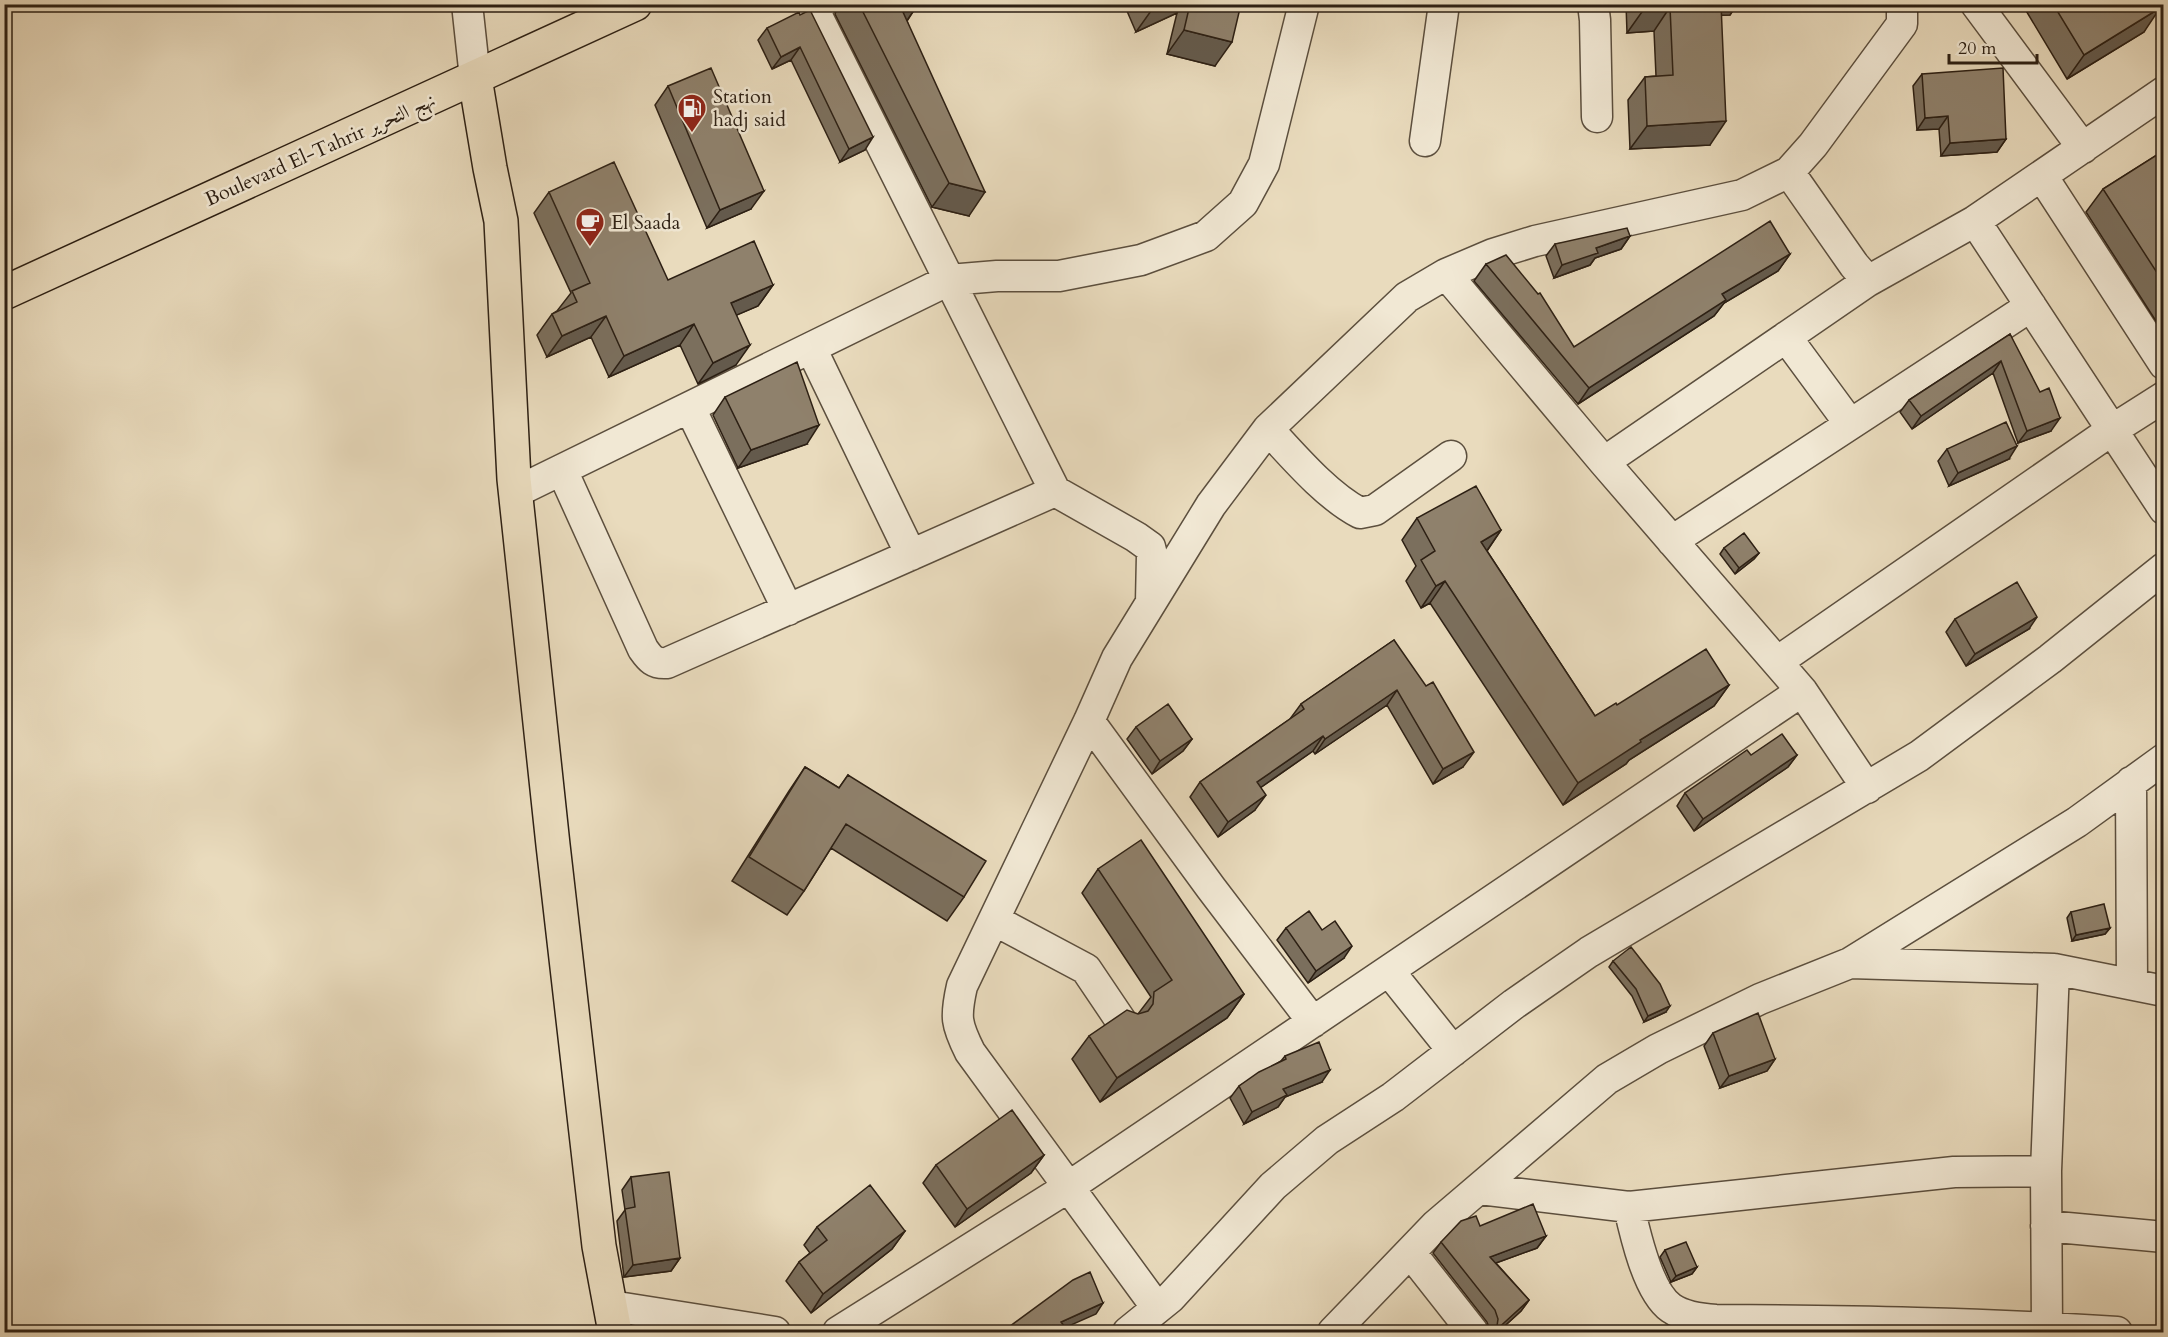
<svg xmlns="http://www.w3.org/2000/svg" width="2168" height="1337" viewBox="0 0 2168 1337" font-family="Cardo,Amiri,serif">
<rect width="100%" height="100%" fill="#e9dbbd"/>
<filter id="stains"><feTurbulence type="fractalNoise" baseFrequency=".00333" numOctaves="4"/><feColorMatrix values="0 0 0 0 .2 0 0 0 0 .09 0 0 0 0 .02 0 0 0 .5 -.17"/></filter>
<radialGradient id="worn" r=".72"><stop offset=".6" stop-color="#630" stop-opacity="0"/><stop offset="1" stop-color="#630" stop-opacity=".3"/></radialGradient>
<g fill="none" stroke-linecap="round" stroke-linejoin="round">
<g stroke="#5c4f3e" stroke-width="33">
<path id="minor" d="M467 4 475 78
M821 4 813 8 1055 491 1136 537 1150 547 1152 555 1151 602
M1593 4 1595 20 1597 117
M1976 4 2083 148
M1425 141 1444 4
M1789 172 1854 265 1868 281 1975 221 2164 92
M2042 176 2164 364
M1975 221 2164 509
M1446 274 1604 462 1802 691 1867 788
M1786 337 1850 424
M811 348 911 555
M690 408 788 610
M1268 429 1407 297 1446 274 1493 254 1535 241 1742 195 1789 172 1813 145 1902 24V4
M1604 462 1868 281
M562 470 643 649C650 659 654 664 667 663L1055 491
M516 492 949 280 997 276H1059L1141 260 1206 236 1243 203 1264 164 1304 4
M1672 541 2031 306
M1777 662 2112 430 2164 397
M1089 721 1211 888 1313 1022
M2131 782 2132 984
M994 920 1086 969 1121 1021
M1850 963 2054 969 2164 991
M1389 971 1453 1051
M1480 1189 1629 1207 1954 1172 2046 1171
M1629 1207C1635 1234 1648 1292 1671 1308 1684 1317 1701 1319 1716 1320 1850 1321 1983 1323 2117 1332
M2046 1226 2164 1237
M1410 1252 1473 1332
M611 1306 775 1332
M1157 1308 970 1052C956 1024 955 1017 962 986L1089 721 1117 658 1211 505 1268 429C1293 456 1327 496 1360 513L1375 510 1451 456
M838 1332 1067 1188 1802 691
M1128 1332 1170 1298 1273 1186 1327 1140 1393 1097 1514 1004 1589 952 1919 756 2050 659 2164 568
M1333 1332 1436 1225 1607 1079 1658 1049 1760 999 1850 963 2077 822 2164 759
M2045 1332 2047 1328 2046 1171 2054 969"/>
</g>
<g stroke="#2d2014" stroke-width="36">
<path id="major" d="M475 78 490 168 501 221 514 479 553 845 599 1246 615 1332
M4 293 635 4"/>
</g>
<use href="#minor" stroke="#f1e8d4" stroke-width="30"/>
<use href="#major" stroke="#e9dbbd" stroke-width="33"/>
</g>
<path fill="#7b6f5d" stroke="#2d2014" stroke-width="1.5" d="M839 4H918L907 21 969 216 932 207 835 14Z
M945 4H959L947 10Z
M1124 4H1241L1215 66 1167 54 1177 13 1136 32Z
M1626 4H1737L1730 15H1721L1710 145 1630 149 1628 100 1645 77 1656 76 1654 31 1627 33Z
M2022 4H2158L2144 32 2067 79Z
M800 15 865 150 840 162 791 60 772 69 758 40 767 28Z
M1922 74 2006 139 1997 152 1941 156 1939 129 1917 130 1913 86Z
M668 86 751 209 707 228 655 105Z
M2163 151V332L2086 212 2103 189Z
M549 192 668 280 773 285 758 306 736 315V365L698 384 680 345 609 377 591 337 547 357 537 335 552 314 557 311 571 293 534 213Z
M1630 236 1621 249 1595 258 1590 265 1554 278 1546 256 1555 244Z
M1790 254 1778 271 1724 303 1714 316 1578 404 1474 281 1486 264 1574 347Z
M2010 334 2051 431 2018 443 1993 373 1912 429 1900 412 1909 400Z
M725 397 807 444 738 468 713 415Z
M1947 449 2009 459 1949 486 1938 461Z
M1417 518 1501 530 1487 551 1595 716 1617 705 1729 685 1714 706 1629 760 1626 764 1563 805 1430 603 1421 608 1406 581 1416 566 1402 540Z
M1724 548 1759 553 1754 559 1735 574 1720 554Z
M1955 619 2029 629 1966 666 1946 632Z
M1394 640 1463 767 1433 784 1387 705 1315 754 1313 751 1260 788 1255 810 1218 837 1190 797 1200 782 1290 719 1301 704Z
M1136 727 1192 739 1183 751 1152 774 1127 739Z
M1751 755H1797L1788 767 1694 831 1677 806 1685 793Z
M805 767 839 788 848 775 964 897 947 921 831 848 804 891 787 915 732 881 789 791Z
M1098 869 1244 994 1227 1018 1100 1102 1072 1059 1089 1036 1138 1014 1151 997 1082 893Z
M2071 912 2110 928 2105 934 2072 941 2067 918Z
M1286 928 1344 958 1308 983 1277 940Z
M1613 961 1666 1012 1644 1022 1632 996 1609 967Z
M1713 1033 1775 1059 1767 1071 1720 1088 1704 1046Z
M1285 1056 1322 1082 1285 1097 1278 1107 1244 1124 1230 1098 1239 1086 1281 1061Z
M1044 1155 1031 1173 955 1227 923 1183 936 1165Z
M631 1177 680 1258 671 1271 624 1277 617 1221 625 1210 622 1190Z
M1480 1226 1546 1236 1537 1248 1496 1263 1529 1300 1521 1311 1498 1332H1490V1330L1487 1322 1433 1253 1441 1242Z
M817 1227 905 1231 892 1249 811 1313 786 1281 799 1262 810 1253 804 1245Z
M1665 1250 1697 1267 1692 1274 1671 1282 1660 1257Z"/>
<path fill="#645a4c" stroke="#2d2014" stroke-width="1.5" d="M918 4 902 28 903 12Z
M951 4H959L947 10Z
M1161 4H1183L1177 13 1136 32 1153 8Z
M1712 4H1737L1730 15 1704 16Z
M1670 7 1654 31 1627 33 1644 9Z
M2160 8 2144 32 2067 79 2084 55Z
M1184 30 1232 42 1215 66 1167 54Z
M800 47 791 60 772 69 781 57Z
M1948 116 1939 129 1917 130 1925 118Z
M1726 121 1710 145 1630 149 1647 126Z
M873 137 865 150 840 162 849 149Z
M2006 139 1997 152 1941 156 1950 143Z
M949 183 985 192 969 216 932 207Z
M764 191 751 209 707 228 720 210Z
M1630 236 1621 249 1595 258 1590 265 1554 278 1562 265 1596 248Z
M1790 254 1778 271 1724 303 1714 316 1578 404 1589 388 1722 294Z
M773 285 758 306 716 324 731 303Z
M606 316 591 337 547 357 562 336Z
M694 324 680 345 609 377 624 356Z
M750 345 736 365 698 384 713 363Z
M2001 361 1993 373 1912 429 1921 416Z
M2060 418 2051 431 2018 443 2027 431Z
M819 425 807 444 738 468 751 450Z
M2017 446 2009 459 1949 486 1958 473Z
M1501 530 1486 552 1481 542Z
M1759 553 1754 559 1735 574 1739 568Z
M1445 581 1430 603 1421 608 1436 586Z
M2037 617 2029 629 1966 666 1975 654Z
M1729 685 1714 706 1629 760 1626 764 1563 805 1578 783 1640 740Z
M1397 690 1387 705 1315 754 1325 739Z
M1323 736 1313 751 1247 797 1257 782Z
M1192 739 1183 751 1152 774 1160 761Z
M1474 752 1463 767 1433 784 1443 769Z
M1797 755 1788 767 1694 831 1703 819Z
M1266 795 1255 810 1218 837 1228 822Z
M2110 928 2105 934 2072 941 2076 935Z
M1352 946 1344 958 1308 983 1316 971Z
M1244 994 1227 1018 1100 1102 1117 1078Z
M1670 1006 1666 1012 1644 1022 1648 1016Z
M1775 1059 1767 1071 1720 1088 1729 1076Z
M1330 1070 1322 1082 1285 1097 1278 1107 1244 1124 1252 1112 1283 1089Z
M1044 1155 1031 1173 955 1227 967 1209Z
M905 1231 892 1249 811 1313 823 1294Z
M1546 1236 1537 1248 1482 1268 1490 1257Z
M680 1258 671 1271 624 1277 633 1265Z
M1697 1267 1692 1274 1671 1282 1676 1276Z
M1529 1300 1521 1311 1498 1332H1493Z
M1103 1303 1096 1314 1064 1328 1061 1332H1057L1061 1322Z"/>
<path fill="#8f816c" stroke="#2d2014" stroke-width="1.5" d="M859 4H918L903 12 985 192 949 183Z
M1151 4H1161L1153 8Z
M1190 4H1241L1232 42 1184 30Z
M1644 4H1721L1726 121 1647 126 1645 77 1673 75 1670 7 1644 9Z
M2053 4H2158L2160 8 2084 55Z
M810 10 873 137 849 149 800 47 781 57 767 28 799 12 800 15Z
M711 68 764 191 720 210 668 86Z
M2003 68 2006 139 1950 143 1948 116 1925 118 1922 74Z
M2163 151V282L2103 189Z
M614 162 668 280 754 241 773 285 731 303 750 345 713 363 694 324 624 356 606 316 562 336 552 314 577 302 572 291 590 283 549 192Z
M1770 221 1790 254 1722 294 1726 300 1589 388 1486 264 1506 255 1538 294 1540 293 1574 347Z
M1627 228 1630 236 1596 248 1598 253 1562 265 1555 244Z
M2010 334 2040 392 2049 388 2060 418 2027 431 2001 361 1921 416 1909 400Z
M797 362 819 425 751 450 725 397Z
M2006 422 2017 446 1958 473 1947 449Z
M1476 486 1501 530 1481 542 1595 716 1616 703 1617 705 1706 649 1729 685 1640 740 1641 742 1578 783 1445 581 1436 586 1421 560 1435 551 1417 518Z
M1744 533 1759 553 1739 568 1724 548Z
M2017 582 2037 617 1975 654 1955 619Z
M1394 640 1426 686 1433 682 1474 752 1443 769 1397 690 1325 739 1323 736 1257 782 1266 795 1228 822 1200 782 1304 709 1301 704Z
M1168 704 1192 739 1160 761 1136 727Z
M1782 734 1797 755 1703 819 1685 793 1747 750 1751 755Z
M805 767 839 788 848 775 986 861 964 897 846 824 804 891 749 857Z
M1141 840 1244 994 1117 1078 1089 1036 1127 1010 1138 1014 1148 1011 1153 1004 1154 992 1172 980 1098 869Z
M2104 904 2110 928 2076 935 2071 912Z
M1309 911 1322 930 1335 921 1352 946 1316 971 1286 928Z
M1631 947 1660 984 1670 1006 1648 1016 1636 989 1613 961Z
M1758 1013 1775 1059 1729 1076 1713 1033Z
M1319 1042 1330 1070 1283 1089 1287 1095 1252 1112 1239 1086 1259 1072 1286 1059 1285 1056Z
M1012 1110 1044 1155 967 1209 936 1165Z
M669 1172 680 1258 633 1265 625 1209 635 1207 631 1177Z
M870 1185 905 1231 823 1294 799 1262 827 1240 817 1227Z
M1533 1204 1546 1236 1490 1257 1529 1300 1494 1332 1497 1326 1498 1319 1495 1310 1441 1242 1461 1221 1476 1216 1480 1226Z
M1686 1242 1697 1267 1676 1276 1665 1250Z
M1090 1272 1103 1303 1061 1322 1065 1327 1057 1332H1002L1073 1280Z"/>
<defs>
<g id="fuel-pin" transform="scale(1.5)"><path d="M0 17L-7.5 6A9.5 9.5 0 1 1 7.5 6Z" fill="#8f2418" stroke="#f1e8d4"/><path d="M-5.5-6h7V0h2V4h1.3V-2.5L3-4.5l.8-.8L6-3V5H2.5V1h-1V6h-7ZM-4.2-4.7v3.2H.2V-4.7Z" fill="#fff"/></g>
<g id="cafe-pin" transform="scale(1.5)"><path d="M0 17L-7.5 6A9.5 9.5 0 1 1 7.5 6Z" fill="#8f2418" stroke="#f1e8d4"/><path d="M-5.5-4.5H6V0H3Q3 3.5 0 3.5H-2.5Q-5.5 3.5-5.5 0ZM3-3.2v2h1.7v-2ZM-6 4.5H4V6H-6Z" fill="#fff"/></g>
</defs>
<g fill-rule="evenodd">
<use href="#fuel-pin" x="692" y="108"/>
<use href="#cafe-pin" x="590" y="222"/>
</g>
<g text-anchor="middle" stroke-width="5" stroke-linejoin="round" paint-order="stroke">
<g font-size="20" fill="#2d2014" stroke="#f1e8d4" text-anchor="start">
<text x="713" y="103">Station<tspan x="713" dy="23">hadj said</tspan></text>
<text x="611" y="229">El Saada</text>
</g>
<g font-size="20" fill="#2d2014" stroke="#f1e8d4">
<text transform="translate(320 149) rotate(-24)" y="7">Boulevard El-Tahrir نهج التحرير</text>
</g>
</g>
<rect width="2168" height="1337" fill="none" stroke="#e9dbbd" stroke-width="24"/>
<rect x="6" y="6" width="2156" height="1325" fill="none" stroke="#2d2014" stroke-width="3"/>
<rect x="12" y="12" width="2144" height="1313" fill="none" stroke="#2d2014" stroke-width="1.5"/>
<path d="M1949 54v9h88v-9" fill="none" stroke="#2d2014" stroke-width="3"/>
<text x="1958" y="54" font-size="18" fill="#2d2014" stroke="#f1e8d4" stroke-width="4.5" paint-order="stroke">20 m</text>
<rect width="100%" height="100%" filter="url(#stains)"/>
<rect width="100%" height="100%" fill="url(#worn)"/>
</svg>
